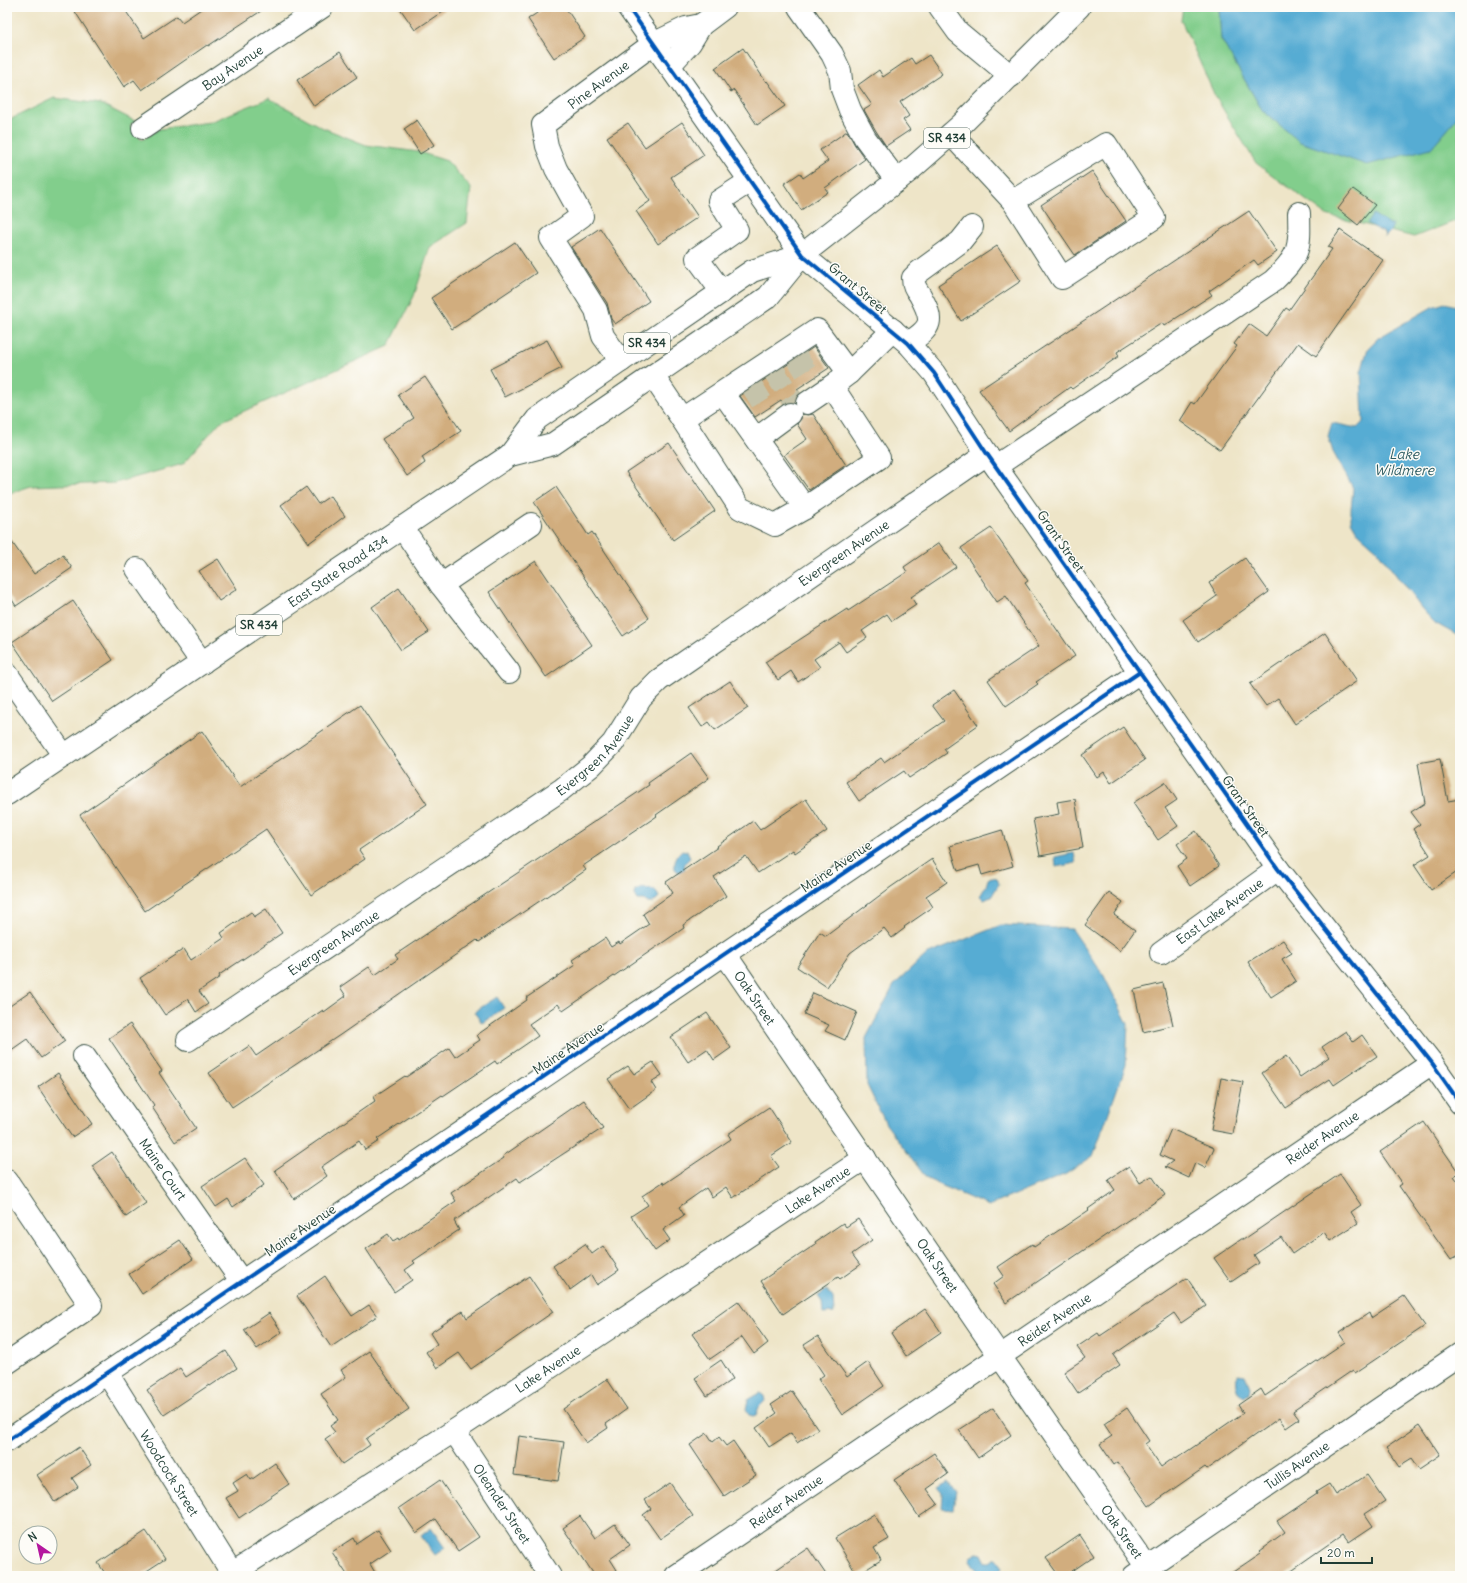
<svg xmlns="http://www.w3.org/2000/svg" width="1467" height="1583" viewBox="0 0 1467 1583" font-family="Delius,sans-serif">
<rect width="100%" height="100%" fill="#fdfcf7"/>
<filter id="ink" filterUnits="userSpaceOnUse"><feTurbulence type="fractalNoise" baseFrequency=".025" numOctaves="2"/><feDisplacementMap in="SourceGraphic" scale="8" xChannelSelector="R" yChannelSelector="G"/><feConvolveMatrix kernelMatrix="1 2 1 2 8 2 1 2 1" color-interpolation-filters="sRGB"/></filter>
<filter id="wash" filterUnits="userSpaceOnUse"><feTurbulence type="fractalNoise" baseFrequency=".012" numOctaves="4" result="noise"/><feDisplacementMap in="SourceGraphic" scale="16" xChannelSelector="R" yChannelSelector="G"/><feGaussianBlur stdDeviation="0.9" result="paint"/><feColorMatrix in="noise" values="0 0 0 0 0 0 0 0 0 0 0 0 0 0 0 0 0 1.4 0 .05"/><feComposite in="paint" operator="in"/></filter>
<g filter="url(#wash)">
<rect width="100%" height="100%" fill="#eee5c8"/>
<path fill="#82ce8c" stroke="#508660" d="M1183 7H1219L1221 39 1262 110 1300 142 1431 148 1460 114V219L1414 237 1326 215 1256 163 1215 96 1181 20Z
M54 98 101 104 135 121 130 125 142 140 159 129 210 122 269 98 321 127 366 145 419 152 447 161 471 188 467 223 430 247 414 296 389 346 220 422 183 464 115 483 31 486 7 494V121Z"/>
<path fill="#57acd3" stroke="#3b7484" d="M1219 7H1460V114L1431 148 1367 165 1300 142 1262 110 1221 39Z
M1373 214 1390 225H1393L1390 232 1385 237 1384 233 1367 223Z
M1445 303 1460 307V637L1435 623 1422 609 1376 549 1358 533 1351 521V509L1353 488 1333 452 1328 436 1332 423 1357 428 1363 422 1361 372 1368 348 1378 338 1432 307Z
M682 850 687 851 690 858 685 863 684 870 678 872 675 869C674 862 676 855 682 850Z
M1074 853 1076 863 1056 867 1055 857Z
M991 877 997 878 999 884 991 897 984 900 980 896 986 886 988 879Z
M642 888 655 890 659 897 653 903H648L644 900H637L634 895 635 891Z
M1001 925 1072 929 1104 976 1128 1024 1126 1065 1093 1156 1066 1174 988 1206 927 1179 886 1124 867 1085 866 1038 894 985 926 955Z
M497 997 504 1008 482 1023 474 1012Z
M827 1290 833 1298 834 1313 823 1314 822 1302 818 1296Z
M1237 1374 1245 1375 1250 1387 1249 1394 1244 1397C1236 1392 1236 1383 1237 1374Z
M760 1393 764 1396 765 1401 759 1407 756 1415 753 1416 749 1415 746 1410 748 1400Z
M948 1482 956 1492 953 1509 942 1508 943 1494 938 1488Z
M431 1528 445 1548 435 1555 421 1536Z
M978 1553 982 1554 986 1562H990L994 1559H997L1002 1566 1001 1569 990 1576H981L970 1560 971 1557Z"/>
<g id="blocks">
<path fill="#d1ad7e" d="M72 7H123L144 38 177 16 182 22 204 7H267L208 46 207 45 142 90 134 80 124 87Z
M399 7H449L415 30Z
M546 7H565L585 37 554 58 528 19Z
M743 48 766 82 767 81 785 106 757 125 734 90 731 92 715 68Z
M340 52 357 77 314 106 297 80Z
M929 55 942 74 900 102 909 116 903 120 910 130 886 146 876 131 864 110 872 105 858 85 879 70 883 77 911 58 915 64Z
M417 120 434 145 420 154 404 129Z
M682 122 704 155 671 177 698 217 658 244 636 211 650 201 607 137 628 123 645 147Z
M847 131 855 145 865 159 825 188 828 192 801 210 784 184 800 173 803 178 828 161 820 150Z
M1092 171 1126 221 1075 255 1041 205Z
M1353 189 1375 205 1358 225 1338 209Z
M1249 211 1277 252 1258 265 1254 260 1209 291 1212 295 1164 326 1162 323 1117 352 1119 356 1072 389 1070 387 1009 431 979 390Z
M600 228 649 301 615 324 611 319 607 303 571 247Z
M1340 230 1383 260 1316 356 1298 343 1220 450 1180 421 1192 402 1195 404 1237 346 1234 344 1249 324 1266 336 1286 308 1289 310 1332 249 1328 247Z
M515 242 536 273 452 329 431 298Z
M997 246 1021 281 961 321 938 285Z
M547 340 562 368 505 397 490 369Z
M814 347 829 368 797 389 800 393 796 397 795 402H789L783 404 781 400 755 417 740 396Z
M425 377 461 431 422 457 425 463 407 476 382 439 414 418 398 395Z
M802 414 808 415 813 414 846 465 809 490 784 455 807 439 797 424 801 419Z
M669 443 715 511 673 540 626 472Z
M306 487 318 504 330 496 345 516 309 543 281 505Z
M556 487 588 535 592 532 649 618 623 636 534 502Z
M991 528 1028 581 1025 583 1075 656 1036 682 1038 684 1006 706 988 680 1039 646 1006 596 997 602 961 548Z
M7 535 34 574 63 555 72 568 16 606 7 592Z
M939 543 956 567 911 597 916 605 892 621 887 614 862 631 867 638 846 652 839 642 814 659 820 667 798 682 791 671 778 680 765 662 847 609 848 611 907 572 904 567Z
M1245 558 1269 592 1198 642 1183 620 1217 596 1209 583Z
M218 559 237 589 219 601 199 571Z
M536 561 592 645 546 677 489 592Z
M399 588 429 632 401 650 372 607Z
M73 601 113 660 52 701 12 642Z
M1325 633 1357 681 1295 724 1278 698 1266 706 1250 684Z
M730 681 748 708 715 730 709 722 702 727 689 708Z
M954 690 978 725 944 749 947 753 909 778 904 771 859 801 846 782 881 758 884 762 944 721 932 705Z
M360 705 427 804 359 850 365 859 311 895 266 829 145 911 80 815 202 731 240 787Z
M1123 727 1145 760 1111 783 1104 772 1097 777 1082 755Z
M691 753 709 778 656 815 657 816 583 866 586 870 553 893V892L479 942 477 940 340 1035 232 1107 209 1073 249 1046 256 1056 323 1010 324 1012 346 996 340 987 369 967 375 975 398 959 395 955 649 785 648 783Z
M1440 759 1448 801 1460 799V870L1431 890 1414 865 1430 855 1413 829 1420 824 1411 812 1425 803 1418 763Z
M1165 782 1177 800 1165 808 1178 826 1158 840 1133 803Z
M806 799 827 831 795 853 793 850 758 873 746 856 714 877 726 896 683 925 684 928 563 1011 558 1004 529 1024 538 1036 497 1064 495 1061 443 1096 442 1095 377 1139 379 1141 365 1150 359 1141 321 1167 327 1176 294 1199 275 1170 375 1101 373 1097 405 1076 406 1077 449 1048 455 1057 480 1040 477 1035 527 1000 526 998 575 965 572 960 605 938 611 947 619 942 620 944 649 924 643 914 673 893 666 882 718 847 717 846 753 821 760 830Z
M1075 799 1083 848 1040 856 1033 819 1059 814 1057 802Z
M1002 830 1013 866 982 875 979 865 958 871 950 846Z
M1196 831 1219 866 1190 886 1177 866 1187 859 1177 844Z
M932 859 947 882 926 896 933 907 904 927 905 928 892 938 884 928 850 953 827 987 797 967 820 932 826 936 891 887Z
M1109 892 1123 902 1114 915 1135 930 1120 951 1085 925Z
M266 909 282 933 219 975 220 977 199 991 208 1004 196 1012 188 999 165 1015 140 978 184 949 191 960 224 938 221 933 251 912 254 917Z
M1283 940 1292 953 1282 959 1296 981 1271 997 1248 962Z
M1163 983 1173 1025 1143 1032 1134 990Z
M30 992 65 1041 41 1058 27 1039 7 1053V1008Z
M813 993 857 1012 845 1040 825 1031 829 1025 804 1014Z
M707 1013 731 1048 714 1060 707 1049 688 1062 671 1037Z
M130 1024 162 1071 159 1073 196 1128 175 1142 152 1107 154 1105 109 1038Z
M1346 1031 1353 1042 1362 1035 1377 1056 1334 1085 1330 1079 1286 1108 1262 1073 1286 1056 1300 1077 1329 1057 1322 1047Z
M653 1062 662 1075 651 1082 656 1090 629 1109 608 1079 628 1066 634 1074Z
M58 1073 92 1124 72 1137 38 1087Z
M1221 1078 1243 1082 1233 1134 1211 1130Z
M584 1100 603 1128 520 1182 517 1178 454 1221 459 1230 413 1261 415 1263 405 1270 412 1280 394 1292 366 1249 388 1234 393 1241 398 1238 399 1240 456 1201 451 1193 504 1158 503 1156Z
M769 1107 792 1142 771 1156 779 1167 733 1198 726 1187 712 1197 706 1188 679 1207 684 1215 663 1230 670 1240 655 1251 631 1216 648 1205 642 1196 663 1182 664 1184 731 1139 728 1134Z
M1424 1122 1459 1173 1454 1176 1460 1184V1254L1451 1260 1399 1186 1402 1184 1380 1152Z
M1171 1129 1214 1148 1205 1168 1195 1163 1189 1178 1165 1167 1173 1161 1160 1155Z
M112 1152 146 1203 126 1217 92 1166Z
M245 1158 264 1185 233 1207 228 1199 216 1207 202 1186Z
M1129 1166 1140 1183 1152 1176 1165 1195 1006 1303 993 1284 1004 1276 998 1267 1032 1244 1034 1247 1089 1210 1088 1209 1115 1190 1108 1180Z
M1340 1174 1361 1205 1351 1212 1358 1223 1330 1241 1324 1232 1292 1254 1281 1237 1254 1255 1259 1263 1231 1282 1214 1258 1243 1238V1240Z
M858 1219 872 1240 852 1254 860 1265 840 1279 838 1277 783 1314 761 1281 816 1244 815 1242 843 1223 846 1227Z
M180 1240 193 1259 142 1294 129 1274Z
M585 1244 592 1254 603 1246 619 1270 597 1285 591 1275 570 1290 553 1266Z
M325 1276 352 1316 369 1305 377 1316 331 1347 297 1296Z
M529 1276 553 1312 471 1369 459 1353 437 1368 426 1352 437 1344 430 1333 463 1311 467 1318Z
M1187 1278 1206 1306 1181 1323 1174 1313 1113 1355 1120 1365 1078 1393 1064 1372 1085 1358 1077 1347 1098 1333 1100 1336Z
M1404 1296 1425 1326 1355 1373 1353 1370 1293 1411 1299 1419 1286 1428 1279 1418 1207 1469 1205 1467 1149 1506 1118 1462 1114 1465 1100 1444 1112 1436 1104 1424 1127 1408 1149 1441 1145 1444 1161 1467 1175 1457 1176 1459 1243 1413 1238 1405 1261 1389 1265 1396 1345 1342 1339 1333 1369 1313 1371 1318Z
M738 1301 768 1343 754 1354 742 1337 710 1359 692 1334Z
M925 1309 941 1332 906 1356 891 1333Z
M269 1313 282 1332 257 1349 244 1330Z
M818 1336 847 1377 868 1362 884 1386 842 1415 818 1379 824 1375 804 1345Z
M226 1351 237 1368 210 1386 209 1385 164 1415 147 1390 180 1368 186 1377Z
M369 1351 409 1409 366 1439 370 1445 342 1464 325 1439 335 1432 330 1426 338 1420 321 1394 346 1377 341 1370Z
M721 1360 733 1379 707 1396 695 1378Z
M607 1379 627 1409 606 1424 608 1428 586 1443 563 1409Z
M792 1391 818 1429 797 1443 791 1433 769 1447 756 1428 777 1413 771 1405Z
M993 1408 1011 1435 978 1458 959 1430Z
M1420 1425 1440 1455 1419 1469 1412 1459 1399 1467 1386 1448Z
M707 1433 713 1442 719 1437 726 1446 733 1441 756 1475 724 1496 690 1445Z
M519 1436 564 1442 558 1481 514 1475Z
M79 1447 91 1465 72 1478 78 1487 55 1502 37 1475Z
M934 1453 948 1474 927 1489 938 1504 919 1517 894 1480Z
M275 1463 289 1484 239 1518 226 1498 238 1491 233 1483 247 1474 251 1480Z
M1367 1475 1385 1501 1365 1514 1373 1526 1349 1542 1343 1534 1283 1576H1227L1261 1553 1259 1551 1285 1532 1277 1521 1317 1494 1316 1492 1329 1484 1336 1495Z
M440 1480 479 1537 458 1551 436 1519 416 1533 399 1508Z
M670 1483 693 1516 660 1539 643 1515 651 1509 645 1500Z
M874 1514 889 1539 874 1548 881 1560 857 1575 835 1538Z
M580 1516 595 1538 615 1524 630 1545 610 1559 617 1570 609 1576H595L563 1528Z
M378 1530 391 1550 370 1564 377 1576H348L332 1552 354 1538 357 1544Z
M146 1531 165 1559 139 1576H107L98 1563Z
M1080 1535 1094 1556 1065 1576H1059L1046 1558Z
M808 1548 827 1576H767Z"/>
</g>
</g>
<g filter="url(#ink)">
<use href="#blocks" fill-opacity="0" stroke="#3e564a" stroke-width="1"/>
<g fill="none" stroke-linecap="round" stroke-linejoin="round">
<path stroke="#c5c3aa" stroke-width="22" stroke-dasharray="22 11" stroke-linecap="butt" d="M794 353 811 380
M772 368 798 409
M750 383 766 409"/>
<g stroke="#3e564a" stroke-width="24">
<g id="minor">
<path d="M628 7 802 255 908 343 934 373 987 454 1278 869 1432 1063 1460 1103"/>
<path d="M799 7 832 54 840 71 842 89 850 110 865 138 897 181"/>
<path d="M940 7 958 32 1011 76"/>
<path d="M669 66 690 43 701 25 725 7"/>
<path id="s1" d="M143 128 322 7"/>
<path d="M951 134 1013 201 1062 278 1154 218 1106 144 1013 201"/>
<path d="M722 292 697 258 737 230 719 201 750 181"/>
<path d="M908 343C933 327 934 321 920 295 916 289 913 286 913 278L919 272 960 242 972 227"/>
<path id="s2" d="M621 361 603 336 596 310 551 238 582 216 556 169 547 146 543 125 653 44 686 28 701 25"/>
<path d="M653 376 682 419 817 330 849 373 893 330"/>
<path d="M723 393 805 508"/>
<path d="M807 403 832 386"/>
<path d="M682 419 740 508 775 525 805 508 879 458 832 386 849 373"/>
<path d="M756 439 790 414"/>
<path d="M996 466 1273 281C1300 255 1300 250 1299 213"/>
<path d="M402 527 441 585 531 524"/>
<path d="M137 569 202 663"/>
<path d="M441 585 509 672"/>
<path d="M7 674 64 756"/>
<path id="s3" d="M1161 953 1278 869"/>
<path id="s4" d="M725 954 999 1355 1153 1576"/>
<path id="s5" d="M188 1040 561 790 591 766 613 743 641 698 659 680 987 454"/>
<path id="s6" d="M84 1056 242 1282"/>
<path d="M7 1181 91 1306 7 1363"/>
<path id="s7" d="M107 1373 232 1573"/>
<path id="s8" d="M454 1431 550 1576"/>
<path d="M7 1441 1140 672"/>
<path id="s9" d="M228 1576 454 1431 865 1158"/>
<path id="s10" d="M676 1576 1432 1063"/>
<path id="s11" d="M1134 1576 1460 1354"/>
</g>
</g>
<g stroke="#3e564a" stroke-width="24">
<g id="major">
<path d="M510 455 537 419 621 361 752 271 802 255"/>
<path id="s12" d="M7 794 510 455 553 444 768 297 802 255 909 171 961 125 1079 7"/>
</g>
</g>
<use href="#minor" stroke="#fff" stroke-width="22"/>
<use href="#major" stroke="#fff" stroke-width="22"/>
<g stroke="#fdfcf7" stroke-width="6">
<path id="cycleway" d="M628 7 802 255 908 343 934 373 987 454 1278 869 1432 1063 1460 1103
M7 1441 1140 672"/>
</g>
<use href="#cycleway" stroke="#0057b8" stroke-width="4"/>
</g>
</g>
<g text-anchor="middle" stroke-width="3" stroke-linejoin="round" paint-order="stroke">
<g fill="#fdfcf7" stroke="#62766e" stroke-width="1">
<rect x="924" y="128" width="46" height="20" rx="3"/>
<rect x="624" y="333" width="46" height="20" rx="3"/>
<rect x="236" y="615" width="46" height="20" rx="3"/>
</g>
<g font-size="12" font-weight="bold" fill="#1f3d34">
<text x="947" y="142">SR 434</text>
<text x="647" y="347">SR 434</text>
<text x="259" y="629">SR 434</text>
</g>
<g font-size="13" fill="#1f3d34" stroke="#fdfcf7">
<text dy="5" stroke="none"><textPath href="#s1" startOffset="108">Bay Avenue</textPath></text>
<text dy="5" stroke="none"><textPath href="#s2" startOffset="349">Pine Avenue</textPath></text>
<text transform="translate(858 288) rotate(40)" y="5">Grant Street</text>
<text transform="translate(1061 541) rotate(55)" y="5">Grant Street</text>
<text dy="5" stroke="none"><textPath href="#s5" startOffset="822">Evergreen Avenue</textPath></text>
<text dy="5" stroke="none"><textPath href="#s12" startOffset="399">East State Road 434</textPath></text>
<text dy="5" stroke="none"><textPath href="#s5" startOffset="498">Evergreen Avenue</textPath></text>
<text transform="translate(1246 806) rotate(55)" y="5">Grant Street</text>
<text transform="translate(836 866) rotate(-34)" y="5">Maine Avenue</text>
<text dy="5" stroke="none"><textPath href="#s3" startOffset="72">East Lake Avenue</textPath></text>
<text dy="5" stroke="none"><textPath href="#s5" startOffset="175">Evergreen Avenue</textPath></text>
<text dy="5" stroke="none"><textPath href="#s4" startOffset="53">Oak Street</textPath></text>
<text transform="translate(568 1048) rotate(-34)" y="5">Maine Avenue</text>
<text dy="5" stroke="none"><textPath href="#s10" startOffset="781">Reider Avenue</textPath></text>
<text dy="5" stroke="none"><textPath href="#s6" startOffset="138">Maine Court</textPath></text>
<text dy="5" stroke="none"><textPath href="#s9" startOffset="705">Lake Avenue</textPath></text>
<text transform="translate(300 1230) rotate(-34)" y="5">Maine Avenue</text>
<text dy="5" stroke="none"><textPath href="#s4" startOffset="377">Oak Street</textPath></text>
<text dy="5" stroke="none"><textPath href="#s10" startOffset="457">Reider Avenue</textPath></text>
<text dy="5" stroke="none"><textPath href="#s9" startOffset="381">Lake Avenue</textPath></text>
<text dy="5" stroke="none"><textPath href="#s11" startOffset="197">Tullis Avenue</textPath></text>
<text dy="5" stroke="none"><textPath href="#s7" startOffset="118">Woodcock Street</textPath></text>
<text dy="5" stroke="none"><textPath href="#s10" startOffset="133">Reider Avenue</textPath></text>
<text dy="5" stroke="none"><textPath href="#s8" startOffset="87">Oleander Street</textPath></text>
<text dy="5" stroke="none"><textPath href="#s4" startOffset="701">Oak Street</textPath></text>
</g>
<g font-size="14" font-style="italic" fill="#305e64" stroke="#fdfcf7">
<text x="1404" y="459">Lake<tspan x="1404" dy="16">Wildmere</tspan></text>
</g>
</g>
<rect width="1467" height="1583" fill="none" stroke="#fdfcf7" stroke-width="24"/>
<g transform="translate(38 1545) rotate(326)"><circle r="19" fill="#fdfcf7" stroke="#a4b0a9"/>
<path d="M0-3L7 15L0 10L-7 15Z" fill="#b5179e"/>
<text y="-6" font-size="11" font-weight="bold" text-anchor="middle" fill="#1f3d34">N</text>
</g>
<path d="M1321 1557v6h51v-6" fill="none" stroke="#1f3d34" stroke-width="2"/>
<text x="1327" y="1557" font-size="12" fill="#1f3d34" stroke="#fdfcf7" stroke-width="3" paint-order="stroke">20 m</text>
</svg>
